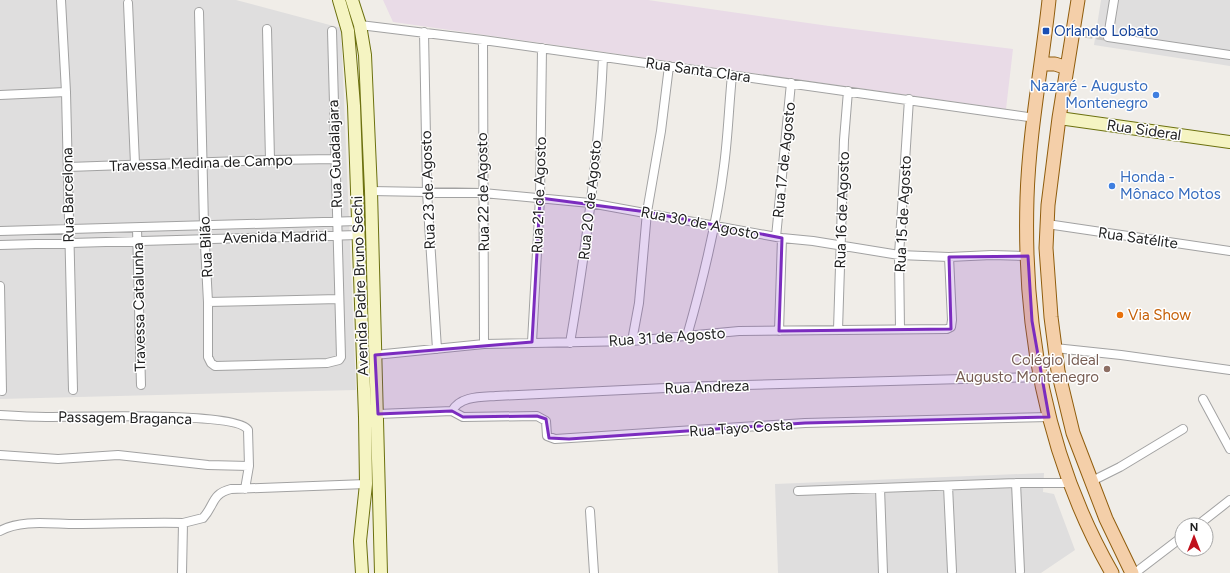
<svg xmlns="http://www.w3.org/2000/svg" width="1230" height="573" viewBox="0 0 1230 573" font-family="Figtree,sans-serif">
<rect width="100%" height="100%" fill="#f0ede8"/>
<path fill="#dfdede" d="M0 0H236L341 28 356 390 0 399Z
M1101 0H1230V66L1094 45Z
M1044 473 1043 492 1054 494 1075 550 1041 573H778L775 484Z"/>
<path fill="#e9dbe7" d="M383 0H648L829 26 1013 49 1006 109 393 22Z"/>
<g fill="none" stroke-linecap="round" stroke-linejoin="round">
<path stroke="#c7c4c0" stroke-width="8" stroke-dasharray="8 4" stroke-linecap="butt" d="M1073 32 1108 37"/>
<g stroke="#a2a2a2" stroke-width="10">
<path id="street" d="M61 0 66 92 73 390
M1114 0 1108 37 1230 55
M128 3 135 164
M199 12 204 226 208 302V357L211 363 215 366 327 363 339 360 341 357 332 31
M360 25 483 40 1035 118
M267 29 270 160
M424 32 427 192 437 349
M483 40 484 344
M0 95 66 92
M68 167 270 160 335 159
M371 191 483 193 590 203 782 238 813 241 899 255 949 257 992 255 1028 256
M1047 224 1230 251
M137 228 141 385
M0 231 358 221
M776 237 791 83
M0 245 358 235
M0 286 2 391
M208 302 339 299
M900 329 899 255 909 99
M838 330 844 140 848 91
M779 331 782 238
M687 336C703 280 717 223 724 166 728 136 729 105 732 75
M632 341 639 303 647 212 661 131 669 66
M532 342 540 198 542 48
M570 343C586 249 599 153 603 57
M1055 348 1121 355 1230 370
M375 355 484 344 632 341 739 331 947 329 951 327 952 320 949 257
M1203 399 1230 449
M452 411 463 417 537 416 546 421 547 436 555 439 805 423 1049 417
M452 411C460 396 481 397 496 396L708 386 1041 377
M378 414 452 411
M0 415C15 416 31 417 46 417 73 417 238 411 248 430L249 466 245 489
M0 455 58 459 118 455 208 465 249 466
M1092 481 1120 467 1183 429
M1016 483 1020 571
M948 486 952 571
M880 488 883 573
M798 491 1016 483H1069
M590 511 594 573
M1198 525 1230 500
M0 531C23 518 56 525 82 524 116 524 149 522 183 523L203 518C215 505 211 494 231 489L366 484
M182 573 183 523
M1135 573 1182 537"/>
</g>
<g stroke="#6c710f" stroke-width="14">
<path id="secondary" d="M339 0 348 31 354 106 365 417 366 484 360 541 362 573
M352 0 360 25 365 55 371 191 381 573
M1059 118 1230 142"/>
</g>
<g stroke="#905d0d" stroke-width="15">
<path id="primary" d="M1049 0C1042 66 1029 132 1027 198 1023 329 1047 459 1112 573
M1078 0 1059 118 1048 205 1046 248 1051 317 1058 371 1073 433 1106 519 1132 573
M1042 64H1055L1067 68"/>
</g>
<use href="#street" stroke="#fff" stroke-width="8"/>
<use href="#secondary" stroke="#f5f4c2" stroke-width="12"/>
<use href="#primary" stroke="#f4cfa9" stroke-width="13"/>
</g>
<path fill="#7b2cbf" fill-opacity="0.2" stroke="#7b2cbf" stroke-width="3" stroke-linejoin="round" d="M540 198 647 212 782 238 779 331 951 329 949 257 1028 256 1032 321 1049 417 805 423 569 439 549 438 546 419 537 416 463 417 452 411 378 414 375 355 532 342Z"/>
<rect fill="#1a4fb4" stroke="#fff" stroke-width="1.5" x="1042" y="27" width="8" height="8" rx="2"/>
<g fill="#3f7fe0" stroke="#fff" stroke-width="1.5">
<circle cx="1156" cy="95" r="4"/>
<circle cx="1112" cy="186" r="4"/>
</g>
<circle fill="#e8710a" stroke="#fff" stroke-width="1.5" cx="1120" cy="315" r="4"/>
<circle fill="#8d6e63" stroke="#fff" stroke-width="1.5" cx="1107" cy="369" r="4"/>
<g text-anchor="middle" stroke-width="3" stroke-linejoin="round" paint-order="stroke">
<g font-size="15" fill="#164399" stroke="#fff" text-anchor="start">
<text x="1054" y="36">Orlando Lobato</text>
</g>
<g font-size="15" fill="#212121" stroke="#fff">
<text transform="translate(698 70) rotate(8)" y="5">Rua Santa Clara</text>
<text transform="translate(1144 130) rotate(8)" y="5">Rua Sideral</text>
<text transform="translate(335 154) rotate(-92)" y="5">Rua Guadalajara</text>
<text transform="translate(784 160) rotate(-84)" y="5">Rua 17 de Agosto</text>
<text transform="translate(201 163) rotate(-2)" y="5">Travessa Medina de Campo</text>
<text transform="translate(428 190) rotate(-92)" y="5">Rua 23 de Agosto</text>
<text transform="translate(483 192) rotate(-91)" y="5">Rua 22 de Agosto</text>
<text transform="translate(68 195) rotate(-91)" y="5">Rua Barcelona</text>
<text transform="translate(539 195) rotate(-88)" y="5">Rua 21 de Agosto</text>
<text transform="translate(590 200) rotate(-84)" y="5">Rua 20 de Agosto</text>
<text transform="translate(842 210) rotate(-88)" y="5">Rua 16 de Agosto</text>
<text transform="translate(903 214) rotate(-87)" y="5">Rua 15 de Agosto</text>
<text transform="translate(700 223) rotate(11)" y="5">Rua 30 de Agosto</text>
<text transform="translate(275 237) rotate(-1)" y="5">Avenida Madrid</text>
<text transform="translate(1138 238) rotate(8)" y="5">Rua Satélite</text>
<text transform="translate(206 247) rotate(-93)" y="5">Rua Bilão</text>
<text transform="translate(360 286) rotate(-92)" y="5">Avenida Padre Bruno Sechi</text>
<text transform="translate(139 307) rotate(-91)" y="5">Travessa Catalunha</text>
<text transform="translate(667 337) rotate(-4)" y="5">Rua 31 de Agosto</text>
<text transform="translate(707 387) rotate(-2)" y="5">Rua Andreza</text>
<text transform="translate(125 418) rotate(1)" y="5">Passagem Braganca</text>
<text transform="translate(741 428) rotate(-4)" y="5">Rua Tayo Costa</text>
</g>
<g font-size="15" fill="#366cbe" stroke="#fff" text-anchor="end">
<text x="1148" y="91">Nazaré - Augusto<tspan x="1148" dy="17">Montenegro</tspan></text>
<text x="1120" y="182" text-anchor="start">Honda -<tspan x="1120" dy="17">Mônaco Motos</tspan></text>
</g>
<g font-size="15" fill="#c56008" stroke="#fff" text-anchor="start">
<text x="1128" y="320">Via Show</text>
</g>
<g font-size="15" fill="#785e54" stroke="#fff" text-anchor="end">
<text x="1099" y="365">Colégio Ideal<tspan x="1099" dy="17">Augusto Montenegro</tspan></text>
</g>
</g>
<g transform="translate(1194 537)"><circle r="19" fill="#ffffff" stroke="#a6a6a6"/>
<path d="M0-3L7 15L0 10L-7 15Z" fill="#c0111c"/>
<text y="-6" font-size="11" font-weight="bold" text-anchor="middle" fill="#212121">N</text>
</g>
</svg>
